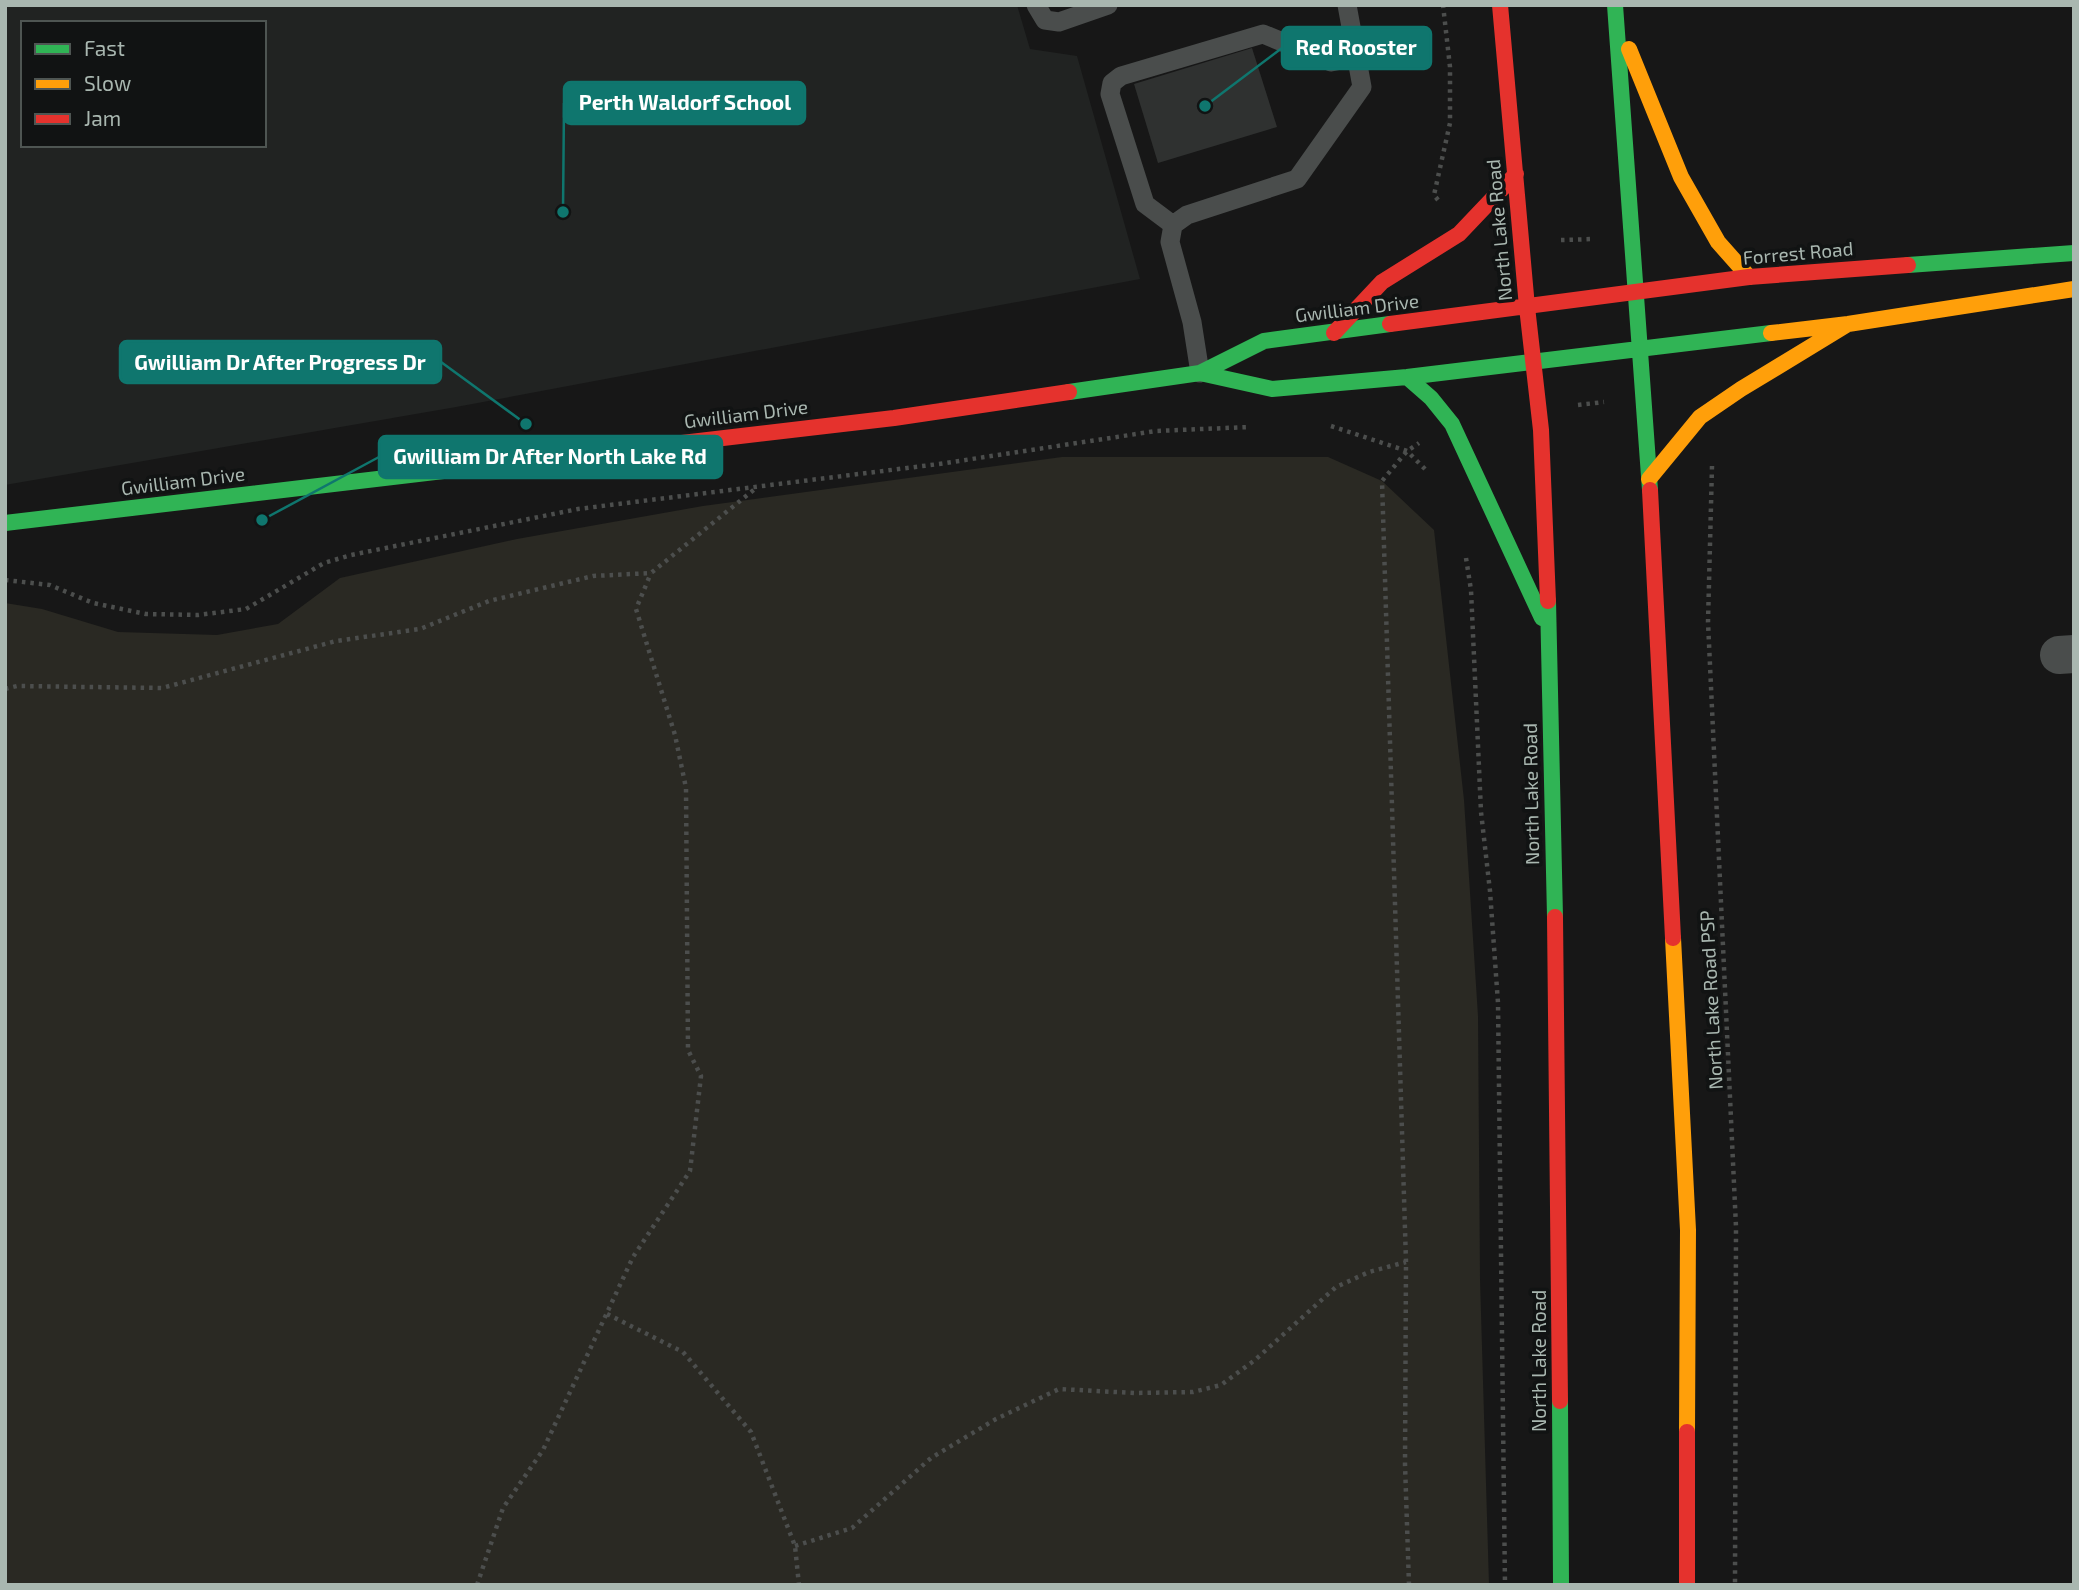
<svg xmlns="http://www.w3.org/2000/svg" width="2079" height="1590" viewBox="0 0 2079 1590" font-family="'Exo 2',sans-serif">
<rect width="100%" height="100%" fill="#171717"/>
<path fill="#212322" fill-rule="evenodd" d="M5 5H1017L1030 49 1077 56 1140 279 456 407 5 485ZM23 23H264V145H23Z"/>
<path fill="#2a2923" d="M1062 457H1328L1382 481 1434 530 1464 800 1478 1016 1480 1279 1489 1585H5V603L42 609 118 632 217 635 278 624 340 578 517 539 703 506Z"/>
<path fill="#2f3130" d="M1252 48 1277 127 1158 163 1134 84Z"/>
<g fill="none" stroke-linecap="round" stroke-linejoin="round">
<path stroke="#4c4e4d" stroke-width="4.5" stroke-dasharray="3.5 5" stroke-linecap="butt" d="M1438 200 1434 195 1450 123V67L1443 5
M1561 240 1594 239
M1578 405 1604 402
M1331 426 1407 451 1426 470
M1712 466 1708 622 1736 1227 1735 1585
M1466 558 1471 590 1481 812 1490 891 1498 1003 1505 1585
M5 580 50 585 93 603 146 614 198 615 246 609 324 563 351 555 578 509 939 464 1156 431 1249 427
M5 689 17 686 162 688 336 641 420 629 489 601 593 576 651 573 756 488
M607 1314 683 1352 751 1432 795 1546 799 1585
M795 1546 852 1528 931 1458 996 1419 1059 1389 1134 1393 1193 1392 1221 1385 1255 1360 1336 1287 1369 1272 1406 1262
M477 1585 503 1508 543 1450 633 1257 690 1171 701 1076 688 1050 686 788 675 735 636 609 651 573
M1409 1585 1405 1464 1406 1262 1382 481 1407 451 1419 443"/>
<path stroke="#4a4d4c" stroke-width="19" d="M1036 5 1045 20 1059 22 1108 5
M1173 225 1145 204 1110 94 1112 83 1121 76 1263 34 1331 62 1357 57
M1200 373 1192 322 1170 242 1173 225 1187 215 1297 179 1362 87 1347 5"/>
<path stroke="#4a4d4c" stroke-width="38" d="M2059 655 2074 654"/>
<path stroke="#30b455" stroke-width="16" d="M1615 5 1650 490
M1908 265 2074 253
M1200 373 1272 389 1407 377 1771 333
M1407 377 1431 398 1452 424 1542 618
M1069 392 1200 373 1264 341 1390 324
M5 523 520 462
M1548 601 1555 917
M1560 1401 1561 1585"/>
<path stroke="#ff9f0a" stroke-width="16" d="M1629 49 1681 177 1718 242 1749 277
M1771 333 1848 324 2074 289
M1649 479 1700 417 1741 389 1848 324
M1673 938 1688 1230 1687 1432"/>
<path stroke="#e5322d" stroke-width="16" d="M1500 5 1527 307 1541 430 1548 601
M1390 324 1749 277 1908 265
M1334 333 1382 282 1459 234 1516 174
M520 462 894 418 1069 392
M1650 490 1673 938
M1555 917 1560 1401
M1687 1585V1432"/>
</g>
<g text-anchor="middle" stroke-width="7" stroke-linejoin="round" paint-order="stroke">
<g font-size="19" fill="#a9b7b0" stroke="#111313">
<text transform="translate(1499 230) rotate(-95)" y="7">North Lake Road</text>
<text transform="translate(1798 253) rotate(-5)" y="7">Forrest Road</text>
<text transform="translate(1357 308) rotate(-7)" y="7">Gwilliam Drive</text>
<text transform="translate(746 414) rotate(-7)" y="7">Gwilliam Drive</text>
<text transform="translate(183 481) rotate(-7)" y="7">Gwilliam Drive</text>
<text transform="translate(1531 794) rotate(-91)" y="7">North Lake Road</text>
<text transform="translate(1711 1000) rotate(-93)" y="7">North Lake Road PSP</text>
<text transform="translate(1539 1361) rotate(-90)" y="7">North Lake Road</text>
</g>
</g>
<path fill="none" stroke="#0f766e" stroke-width="2.5" d="M1205 106L1282 48M563 212L564 103M526 424L441 362M262 520L379 457"/>
<g fill="#0f766e" stroke="#111313" stroke-width="2.5">
<circle cx="1205" cy="106" r="7"/>
<circle cx="563" cy="212" r="7"/>
<circle cx="526" cy="424" r="7"/>
<circle cx="262" cy="520" r="7"/>
</g>
<g fill="#0f766e" stroke="#0f766e" stroke-width="2.5">
<rect x="1282" y="27" width="149" height="42" rx="7"/>
<rect x="564" y="82" width="241" height="42" rx="7"/>
<rect x="120" y="341" width="321" height="42" rx="7"/>
<rect x="379" y="436" width="343" height="42" rx="7"/>
</g>
<g font-size="21" text-anchor="middle" font-weight="bold" fill="#fff">
<text x="1356" y="55">Red Rooster</text>
<text x="685" y="110">Perth Waldorf School</text>
<text x="280" y="370">Gwilliam Dr After Progress Dr</text>
<text x="550" y="464">Gwilliam Dr After North Lake Rd</text>
</g>
<rect width="2079" height="1590" fill="none" stroke="#a9b7b0" stroke-width="14"/>
<rect x="21" y="21" width="245" height="126" fill="#111313" stroke="#4e5552" stroke-width="2"/>
<rect x="35" y="44" width="35" height="10" fill="#30b455" stroke="#4e5552" stroke-width="2"/>
<text x="84" y="56" font-size="21" fill="#a9b7b0">Fast</text>
<rect x="35" y="79" width="35" height="10" fill="#ff9f0a" stroke="#4e5552" stroke-width="2"/>
<text x="84" y="91" font-size="21" fill="#a9b7b0">Slow</text>
<rect x="35" y="114" width="35" height="10" fill="#e5322d" stroke="#4e5552" stroke-width="2"/>
<text x="84" y="126" font-size="21" fill="#a9b7b0">Jam</text>
</svg>
